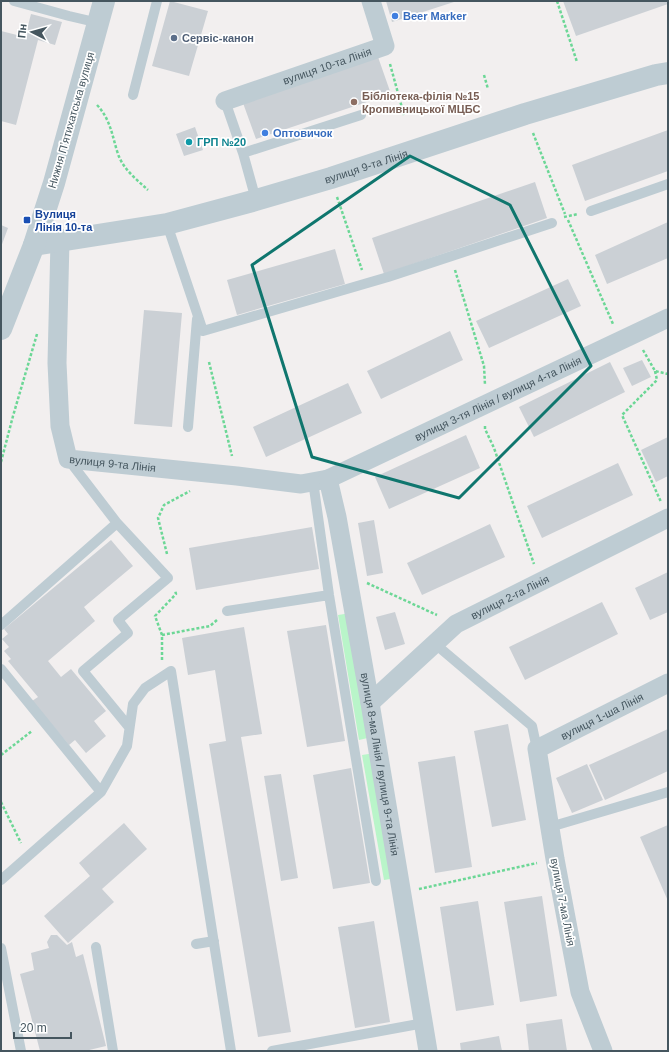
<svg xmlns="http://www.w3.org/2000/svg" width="669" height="1052" viewBox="0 0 669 1052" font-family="Arial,sans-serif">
<rect width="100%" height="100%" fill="#f2efef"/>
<path fill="#b9f5c9" d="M351 613 372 737 359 740 338 615Z
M375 753 396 878 384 880 362 755Z"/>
<path fill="#cbd0d5" d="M170 1 208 11 189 76 152 66Z
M386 1H457L392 22Z
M563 1H668V4L576 36Z
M31 14 62 22 55 45 38 40 16 125 1 121V31L25 37Z
M378 57 391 94 256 139 243 103Z
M195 127 203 150 184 156 176 134Z
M668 130V171L585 201 572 165Z
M535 182 547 218 384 274 372 238Z
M668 222V258L607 284 595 255Z
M1 225 8 228 1 247Z
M335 249 345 284 237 315 227 280Z
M568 279 581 306 489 348 476 321Z
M144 310 182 313 172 427 134 424Z
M450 331 463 360 381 399 367 371Z
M642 360 651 377 632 386 623 368Z
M610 362 625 392 534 437 519 407Z
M348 383 362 413 266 457 253 427Z
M466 435 480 468 389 509 375 477Z
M668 437V476L656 482 641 450Z
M618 463 633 495 542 538 527 506Z
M374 520 383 573 367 576 358 523Z
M490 524 505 557 422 595 407 563Z
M312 527 319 569 196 590 189 548Z
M111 540 133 566 84 607 95 621 48 661 61 677 71 669 106 711 94 721 106 736 86 753 75 740 69 745 32 701 38 697 8 661 11 659 4 651 9 647 2 639 8 634 4 629Z
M668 572V612L650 620 635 588Z
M602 602 618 634 525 680 509 647Z
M395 612 405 644 385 650 376 617Z
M326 625 345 741 307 747 287 631Z
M244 627 262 734 241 737 291 1032 258 1037 209 744 226 741 215 670 188 675 182 638Z
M508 724 526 820 492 827 474 731Z
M668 729V771L605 800 589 765Z
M455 756 472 867 435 873 418 762Z
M587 764 603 800 572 813 556 778Z
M351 768 370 883 333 889 313 775Z
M281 774 298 878 281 881 264 776Z
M124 823 147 849 102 889 114 902 68 943 44 916 90 876 79 863Z
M668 825V901L640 837Z
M542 896 557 996 520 1002 504 902Z
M478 901 494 1005 456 1011 440 907Z
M374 921 390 1022 355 1028 338 927Z
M51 935H57L67 945 72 942 76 957 83 954 106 1046 85 1051H40L20 974 34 970 31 953 49 948 47 942Z
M562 1019 567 1051H529L526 1024Z
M499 1036 502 1051H461L460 1043Z"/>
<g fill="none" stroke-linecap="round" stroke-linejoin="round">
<path stroke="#6cd796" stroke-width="2.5" stroke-dasharray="3 2" stroke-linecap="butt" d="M557 1 577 62
M390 64 404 115
M484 75 488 89
M97 105C111 120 112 136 118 154 123 169 137 180 148 190
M533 133 565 214
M337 197 362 270
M564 217 578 214
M568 220 613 324
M455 270 484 366 485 385
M643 350 655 371 668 374
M209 362 232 456
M655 371 657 380 622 415 661 502
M485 426V429L494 448 534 564
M1 462 13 416 37 334
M167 554 158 518 164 505 190 491
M367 583 437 615
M162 635 155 616 176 594 175 590
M162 660V635L210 626 217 620
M1 755 32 731
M1 802 21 843
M419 889 537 863"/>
<path stroke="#beccd3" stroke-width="10" d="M14 1 69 16 99 23
M133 95 157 1
M225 101 243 153 256 200
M243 153 361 115
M591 211 668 184
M167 224 203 331 388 277 552 223
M188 427 197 319
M313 481 329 595 376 881
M117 523 168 578 118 620 128 633 83 671 129 727
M227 611 329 595
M1 625 117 523 68 459
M434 643 532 726 537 749
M1 669 101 792 1 880
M101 792 127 746 133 704 145 688 171 671 231 1051
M550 827 668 792
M196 944 214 941
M96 947 113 1051
M1 948 21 1051
M272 1051 424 1023"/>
<g stroke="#beccd3" stroke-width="19">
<path id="s1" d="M225 101 385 46 371 1"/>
<path id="s2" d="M60 241 57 363 60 426 68 459 237 476 301 484 328 479 668 318"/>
<path id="s3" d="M328 479 337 517 370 703 428 1051"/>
<path id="s4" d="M370 703 456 624 668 518"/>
<path id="s5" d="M603 1051 580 992 555 859 537 749 668 683"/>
</g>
<g stroke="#beccd3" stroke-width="22">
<path id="s6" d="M34 245 167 224 256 200 331 178 525 114 656 75 668 73"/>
<path d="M1 329 34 245 54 183 104 1"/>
</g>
</g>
<path fill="none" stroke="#0f766e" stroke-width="3" stroke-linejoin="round" d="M410 156 510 205 591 366 459 498 312 457 252 265Z"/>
<g fill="#3f7fe0" stroke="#fff" stroke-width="1.5">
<circle cx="395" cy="16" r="4"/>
<circle cx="265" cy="133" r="4"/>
</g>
<circle fill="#5c6f8a" stroke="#fff" stroke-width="1.5" cx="174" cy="38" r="4"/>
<circle fill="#8d6e63" stroke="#fff" stroke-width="1.5" cx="354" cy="102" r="4"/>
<circle fill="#0f9aa8" stroke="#fff" stroke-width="1.5" cx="189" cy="142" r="4"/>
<rect fill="#1a4fb4" stroke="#fff" stroke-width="1.5" x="23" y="216" width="8" height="8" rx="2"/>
<g text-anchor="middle" stroke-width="3.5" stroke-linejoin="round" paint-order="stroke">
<g font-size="11" font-weight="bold" fill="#366cbe" stroke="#fff" text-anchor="start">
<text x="403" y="20">Beer Marker</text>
<text x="273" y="137">Оптовичок</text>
</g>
<g font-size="11" font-weight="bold" fill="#4e5e75" stroke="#fff" text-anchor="start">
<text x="182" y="42">Сервіс-канон</text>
</g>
<g font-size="11" fill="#45565f" stroke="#fff">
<text dy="4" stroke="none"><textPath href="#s1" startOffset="108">вулиця 10-та Лінія</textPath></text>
<text transform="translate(71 120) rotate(-74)" y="4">Нижня Пʼятихатська вулиця</text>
<text dy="4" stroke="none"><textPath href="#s6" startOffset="342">вулиця 9-та Лінія</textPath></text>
<text dy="4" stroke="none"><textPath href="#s2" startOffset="669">вулиця 3-тя Лінія / вулиця 4-та Лінія</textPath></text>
<text dy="4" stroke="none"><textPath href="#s2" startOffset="264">вулиця 9-та Лінія</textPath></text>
<text dy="4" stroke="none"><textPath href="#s4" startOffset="177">вулиця 2-га Лінія</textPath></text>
<text dy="4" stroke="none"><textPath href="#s5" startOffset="383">вулиця 1-ша Лінія</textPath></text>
<text dy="4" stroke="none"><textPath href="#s3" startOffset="290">вулиця 8-ма Лінія / вулиця 9-та Лінія</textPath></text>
<text transform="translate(563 902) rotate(79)" y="4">вулиця 7-ма Лінія</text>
</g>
<g font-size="11" font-weight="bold" fill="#785e54" stroke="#fff" text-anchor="start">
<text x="362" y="100">Бібліотека-філія №15<tspan x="362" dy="13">Кропивницької МЦБС</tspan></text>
</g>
<g font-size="11" font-weight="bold" fill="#0d838f" stroke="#fff" text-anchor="start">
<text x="197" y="146">ГРП №20</text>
</g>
<g font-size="11" font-weight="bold" fill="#164399" stroke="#fff" text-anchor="start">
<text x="35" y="218">Вулиця<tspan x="35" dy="13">Лінія 10-та</tspan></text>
</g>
</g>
<rect width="669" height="1052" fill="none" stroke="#45565f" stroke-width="4"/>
<g transform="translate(32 32) rotate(276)" stroke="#ffffff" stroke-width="3" paint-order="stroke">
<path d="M0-3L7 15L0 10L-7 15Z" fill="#45565f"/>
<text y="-6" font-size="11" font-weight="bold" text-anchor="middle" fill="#45565f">Пн</text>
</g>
<path d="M14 1032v6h57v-6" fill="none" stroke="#45565f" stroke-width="2"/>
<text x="20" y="1032" font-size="12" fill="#45565f" stroke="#ffffff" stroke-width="3" paint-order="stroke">20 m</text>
</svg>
